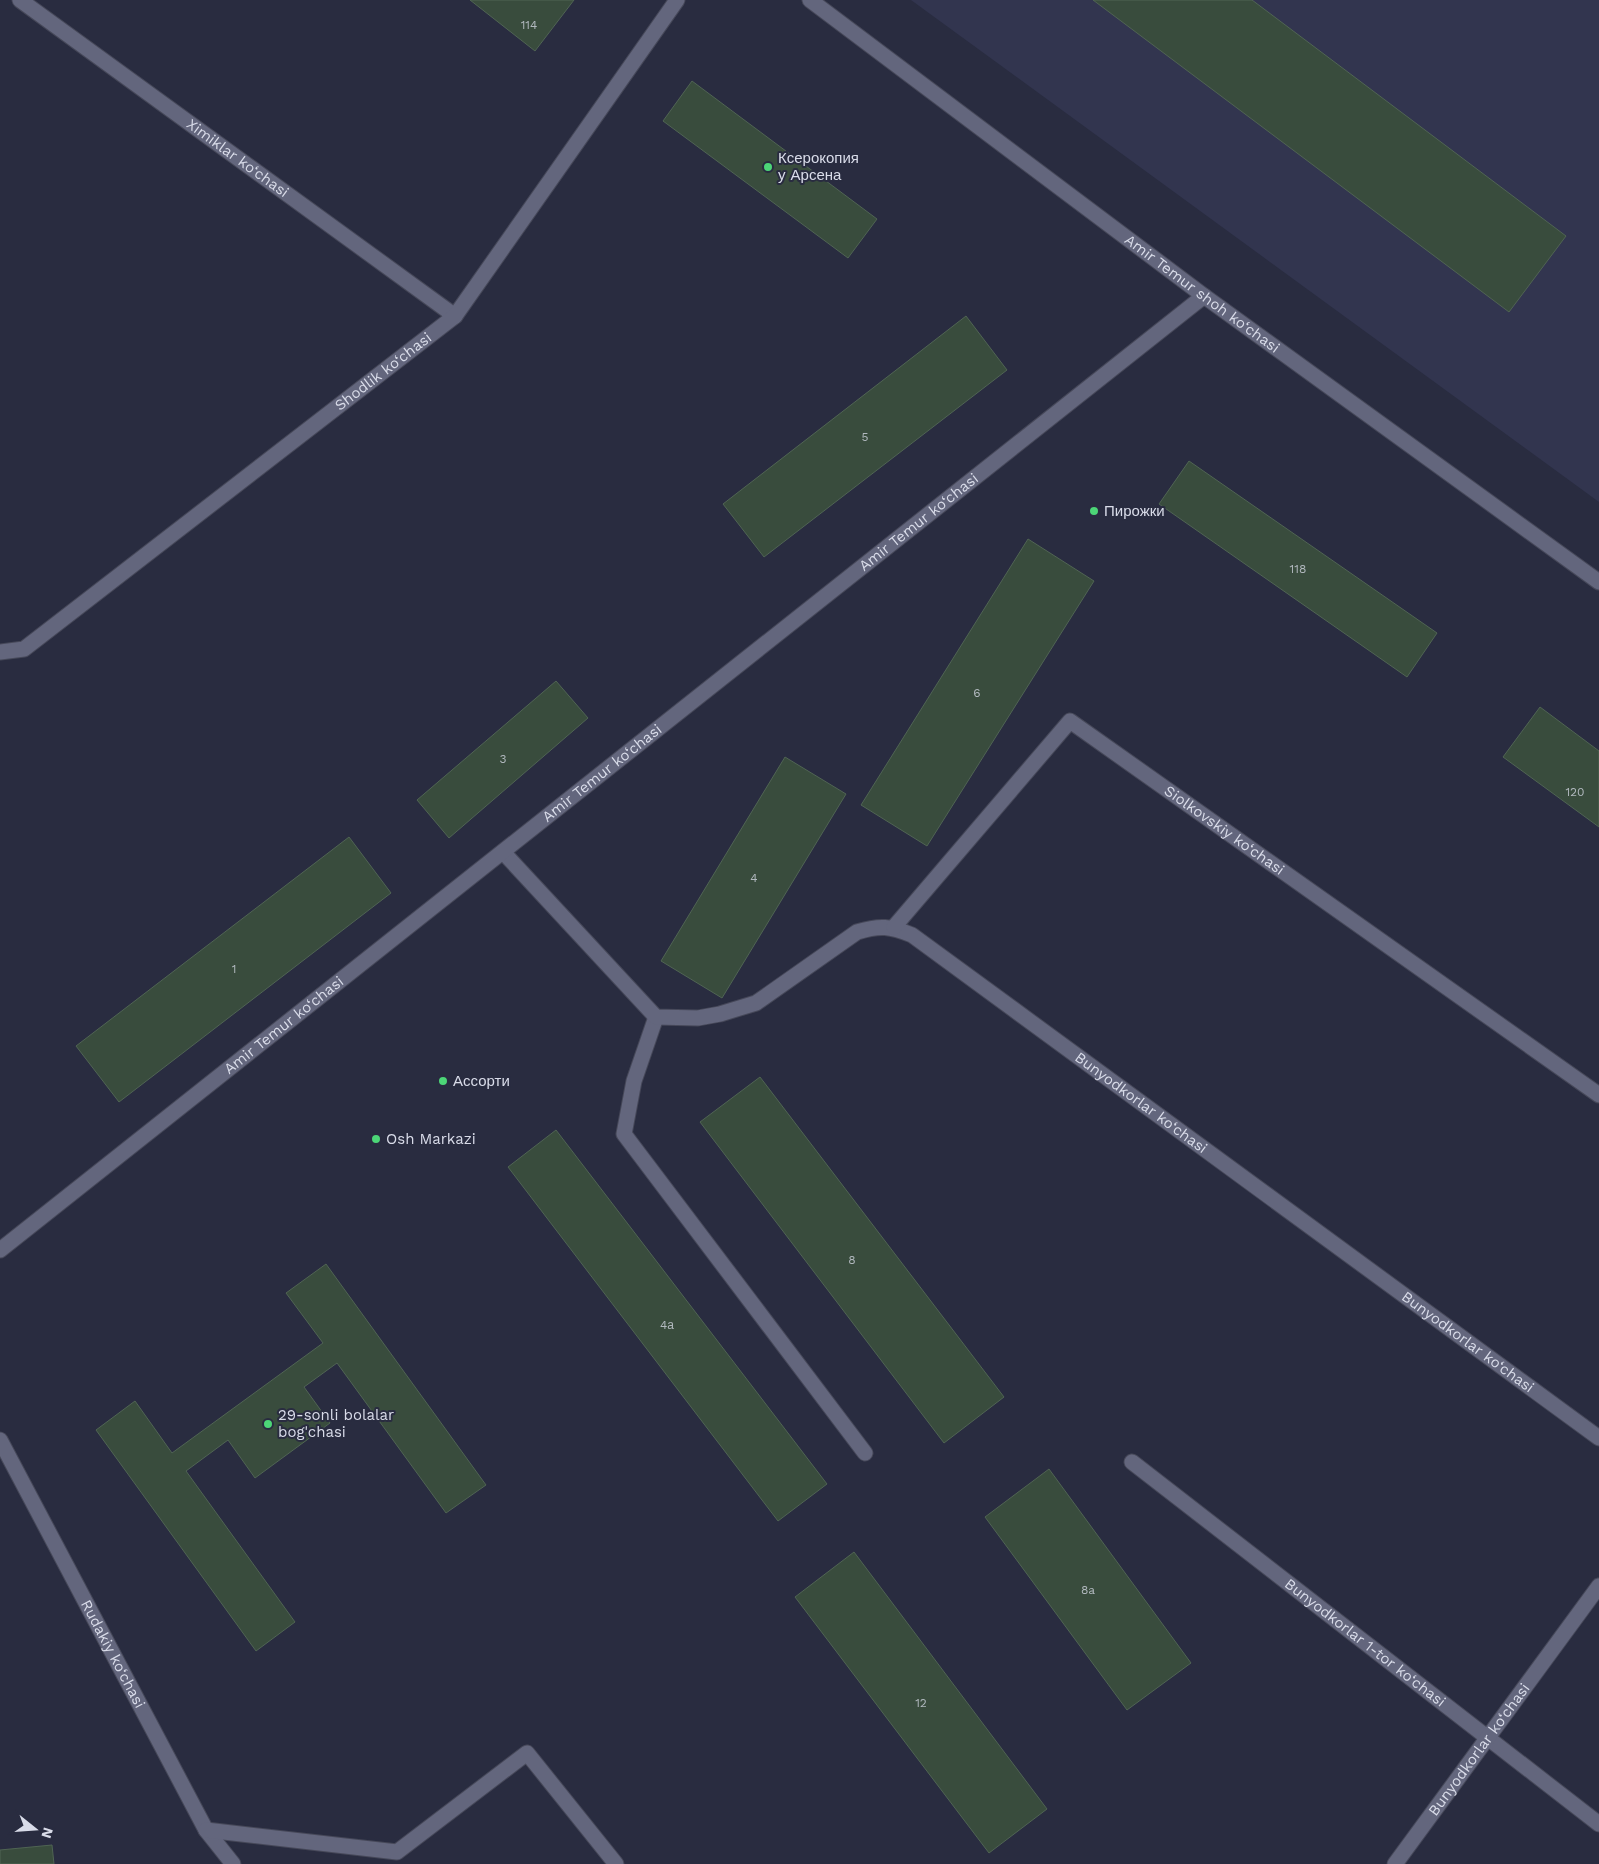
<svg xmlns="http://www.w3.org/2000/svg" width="1599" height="1864" viewBox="0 0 1599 1864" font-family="'Work Sans',sans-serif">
<rect width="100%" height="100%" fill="#292c40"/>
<path fill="#32354f" d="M911 0H1599V502Z"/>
<path fill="#394c3d" stroke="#506454" d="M470 0H574L535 51Z
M1093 0H1252L1566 236 1509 312Z
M692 81 877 219 848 258 663 121Z
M966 316 1007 370 764 557 723 504Z
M1189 461 1437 633 1407 677 1159 504Z
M1028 539 1094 581 927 846 861 805Z
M556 681 588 718 449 838 417 800Z
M1540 707 1599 751V827L1503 757Z
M785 757 846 794 722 998 661 961Z
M349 837 391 893 119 1102 76 1046Z
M760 1077 1004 1397 944 1443 700 1122Z
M556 1130 827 1484 778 1521 508 1167Z
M326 1264 486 1485 446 1513 337 1363 304 1387 330 1423 255 1478 228 1440 186 1471 295 1622 256 1651 96 1430 135 1401 172 1453 323 1343 286 1293Z
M1049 1469 1191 1663 1127 1710 985 1517Z
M854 1552 1047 1809 989 1853 795 1597Z
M52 1845 54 1864H0V1850Z"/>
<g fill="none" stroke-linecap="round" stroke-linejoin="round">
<g stroke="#464859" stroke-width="17">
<path id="lane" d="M656 1017 634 1081 624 1134 865 1453"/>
</g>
<g stroke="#464859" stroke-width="17">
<g id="street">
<path id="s1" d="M20 0 455 316"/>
<path id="s2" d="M0 652 24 649 455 316 677 0"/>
<path id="s3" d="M503 852 656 1017 698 1018 720 1014 756 1003 857 932C880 925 890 926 912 935L1599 1438"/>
<path id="s4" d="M894 927 1070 721 1599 1095"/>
<path id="s5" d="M0 1250 1204 296"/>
<path id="s6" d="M0 1440 206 1830 233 1864"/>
<path id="s7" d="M1132 1462 1599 1824"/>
<path d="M206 1830 397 1852 527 1753 616 1864"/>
<path id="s8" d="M1395 1864 1599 1586"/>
</g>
</g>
<g stroke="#464859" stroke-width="17">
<g id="secondary">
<path id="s9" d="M810 0 1204 296 1599 582"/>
</g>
</g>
<use href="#lane" stroke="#63667d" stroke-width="15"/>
<use href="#street" stroke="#63667d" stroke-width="15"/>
<use href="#secondary" stroke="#63667d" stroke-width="15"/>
</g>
<g fill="#4cd677" stroke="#292c40" stroke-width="2">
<circle cx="768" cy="167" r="5"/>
<circle cx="1094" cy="511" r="5"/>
<circle cx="443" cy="1081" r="5"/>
<circle cx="376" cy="1139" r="5"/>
<circle cx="268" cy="1424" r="5"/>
</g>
<g text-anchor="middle" stroke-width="4" stroke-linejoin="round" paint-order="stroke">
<g font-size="12" fill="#b1b8be">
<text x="529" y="29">114</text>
<text x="865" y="441">5</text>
<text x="1298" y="573">118</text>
<text x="977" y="697">6</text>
<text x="503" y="763">3</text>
<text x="1575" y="796">120</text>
<text x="754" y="882">4</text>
<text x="234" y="973">1</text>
<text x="852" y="1264">8</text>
<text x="667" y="1329">4а</text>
<text x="1088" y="1594">8a</text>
<text x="921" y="1707">12</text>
</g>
<g font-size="15" fill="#d9dce9" stroke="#292c40">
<text dy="5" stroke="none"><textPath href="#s1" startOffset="269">Ximiklar ko‘chasi</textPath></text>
<text dy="5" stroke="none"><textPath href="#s9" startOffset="490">Amir Temur shoh ko‘chasi</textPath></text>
<text dy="5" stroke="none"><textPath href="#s2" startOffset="478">Shodlik ko‘chasi</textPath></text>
<text dy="5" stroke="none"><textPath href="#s5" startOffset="1172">Amir Temur ko‘chasi</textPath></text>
<text dy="5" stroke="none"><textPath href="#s5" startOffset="768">Amir Temur ko‘chasi</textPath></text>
<text dy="5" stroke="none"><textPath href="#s4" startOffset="460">Siolkovskiy ko‘chasi</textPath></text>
<text dy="5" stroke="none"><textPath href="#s5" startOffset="362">Amir Temur ko‘chasi</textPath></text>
<text dy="5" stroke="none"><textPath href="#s3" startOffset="791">Bunyodkorlar ko‘chasi</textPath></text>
<text dy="5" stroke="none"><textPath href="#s3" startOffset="1196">Bunyodkorlar ko‘chasi</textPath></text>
<text dy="5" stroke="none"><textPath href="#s7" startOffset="295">Bunyodkorlar 1-tor ko‘chasi</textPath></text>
<text dy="5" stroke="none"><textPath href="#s6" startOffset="242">Rudakiy ko‘chasi</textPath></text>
<text dy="5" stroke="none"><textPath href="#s8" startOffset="142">Bunyodkorlar ko‘chasi</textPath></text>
</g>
<g font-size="15" fill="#d9dce9" stroke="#292c40" text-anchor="start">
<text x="778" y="163">Ксерокопия<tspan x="778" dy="17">у Арсена</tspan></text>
<text x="1104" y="516">Пирожки</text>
<text x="453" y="1086">Ассорти</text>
<text x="386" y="1144">Osh Markazi</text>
<text x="278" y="1420">29-sonli bolalar<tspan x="278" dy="17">bog'chasi</tspan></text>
</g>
</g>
<g transform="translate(35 1829) rotate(107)" stroke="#292c40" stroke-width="4" paint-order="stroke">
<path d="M0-4L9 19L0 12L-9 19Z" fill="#d9dce9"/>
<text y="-8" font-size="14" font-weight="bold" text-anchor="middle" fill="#d9dce9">N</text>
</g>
</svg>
